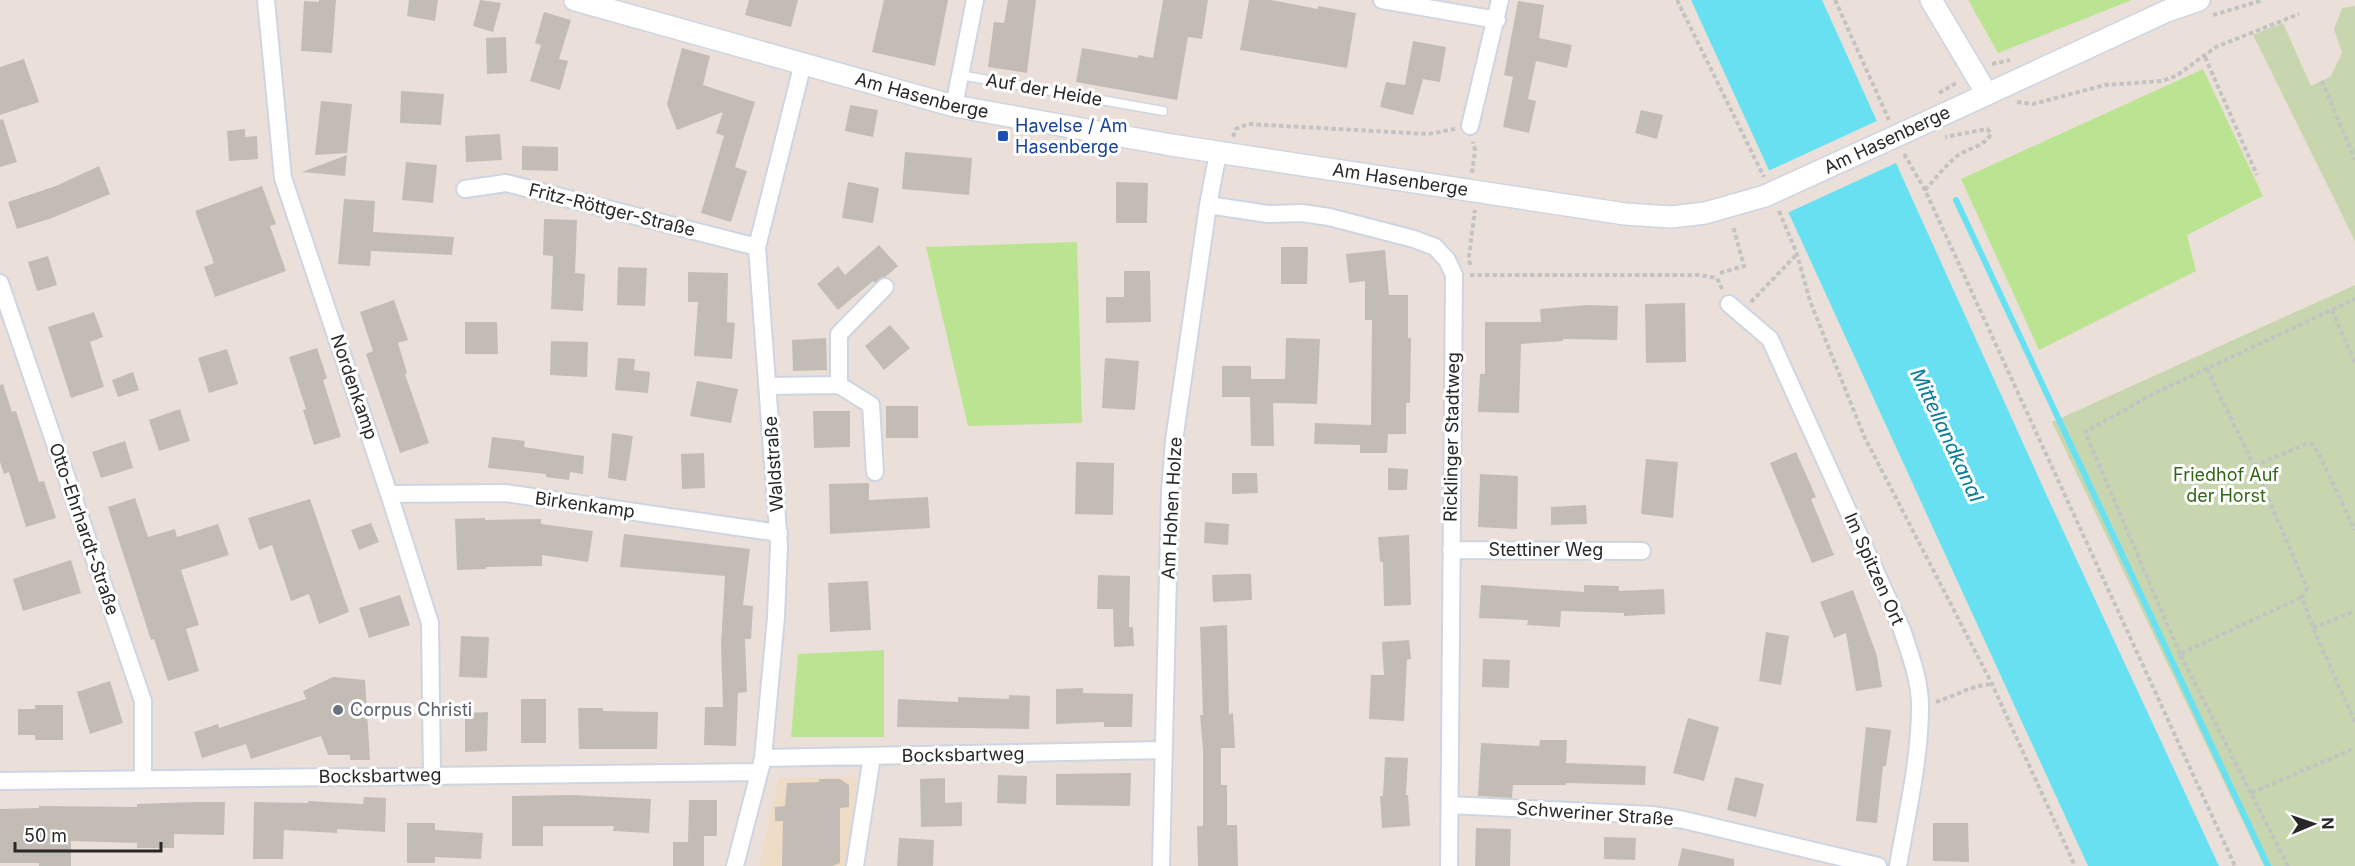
<svg xmlns="http://www.w3.org/2000/svg" width="2355" height="866" viewBox="0 0 2355 866" font-family="Inter,sans-serif">
<rect width="100%" height="100%" fill="#ebe0d9"/>
<path fill="#eedcc7" d="M858 777 845 866H759L779 778Z"/>
<path fill="#bae492" d="M1968 0H2132L1998 53Z
M2203 69 2263 196 2187 235 2196 271 2039 350 1961 179Z
M1077 242 1082 423 968 426 926 247Z
M884 650V737H791L798 654Z"/>
<path fill="#c7d6af" d="M2355 6V241L2253 35 2283 23 2311 86 2331 76 2342 53 2334 29 2342 8Z
M2355 285V866H2264L2052 422Z"/>
<path fill="#67e1f2" d="M1691 0H1822L2047 496 2219 866H2088Z"/>
<path fill="#ebe0d9" d="M1879 120 1898 162 1785 214 1766 172Z"/>
<g fill="none" stroke-linecap="round" stroke-linejoin="round">
<path stroke="#67e1f2" stroke-width="6" d="M1956 200 2268 866"/>
</g>
<path fill="#c2bcb5" d="M319 0H336L332 53 301 51 304 1 319 2Z
M409 0H438L435 21 407 16Z
M480 0 501 3 493 32 473 26Z
M749 0H798L791 27 745 15Z
M884 0H948L935 66 872 52Z
M1008 0H1036L1027 73 988 67 994 22 1004 23Z
M1163 0H1208L1202 39 1188 37 1177 100 1076 82 1082 48 1138 58V55L1153 58Z
M1249 0H1271L1318 9V6L1356 13 1347 68 1240 50Z
M1518 1 1544 5 1539 38 1572 45 1567 68 1536 61 1528 99 1536 101 1529 133 1503 127 1513 77 1504 75Z
M544 12 571 20 559 59 568 61 560 90 530 81 541 45 535 43Z
M506 37 507 73 487 74 486 38Z
M1413 41 1446 47 1440 82 1423 79 1413 115 1380 107 1386 82 1405 85Z
M682 48 710 56 703 85 755 102 735 167 747 171 731 222 701 213 724 136 716 133 723 112 677 130 667 104Z
M24 59 39 102 0 115V67Z
M401 91 444 94 441 125 400 123Z
M321 101 352 104 347 153 315 155Z
M850 105 878 110 873 137 845 131Z
M1641 110 1663 115 1657 139 1635 133Z
M3 119 17 162 0 167V120Z
M245 129V137L257 136 258 159 229 161 227 131Z
M500 134 502 160 466 162 465 136Z
M522 146 558 147V171L522 170Z
M905 152 972 158 969 195 902 189Z
M347 155 345 176 302 172Z
M406 162 437 165 433 203 402 200Z
M99 166 110 194 52 218 17 229 8 202 56 186Z
M848 182 879 188 873 223 842 218Z
M1116 182 1148 183 1147 223H1116Z
M262 186 276 224 270 226 286 271 215 297 204 267 214 263 195 211Z
M344 199 375 201 373 232 454 237 452 255 371 251 370 266 338 264Z
M544 219 577 220 575 273 585 274 583 311 551 309 553 256 543 255Z
M879 245 898 266 885 277 875 283 873 281 838 310 817 284 838 266 845 275Z
M1281 247H1308L1307 284H1281Z
M1385 250 1389 295H1408V338H1411L1410 403H1406V434H1388L1387 453H1360V445L1314 444 1315 423 1371 425 1372 320H1365V281L1349 283 1346 254Z
M48 256 57 285 37 291 28 262Z
M618 267 647 268 645 306 617 305Z
M1124 271H1150L1151 322 1106 323V297H1124Z
M688 272 728 273 727 322 735 323 732 359 694 356 698 302H688Z
M394 300 408 340 398 343 407 373 405 374 429 443 400 453 366 354 373 351 360 312Z
M1685 303 1686 362 1646 363 1645 304Z
M1587 305 1618 306 1617 340 1563 339V341L1521 344 1519 413 1478 412 1480 374H1485V322H1541L1540 309Z
M94 312 103 337 90 342 104 387 71 398 48 327Z
M465 322H497L498 354H465Z
M890 325 910 348 884 370 865 346Z
M826 338 827 370 793 371 792 340Z
M1286 338 1320 339 1317 404 1273 403 1274 446H1251L1250 397H1222V366H1251V379H1285Z
M551 341 588 342 587 377 550 375Z
M317 348 327 378 323 380 341 437 314 445 303 410 306 409 289 357Z
M227 349 238 384 209 393 198 358Z
M618 358 635 359 634 370 650 372 648 393 615 390Z
M1105 358 1139 361 1135 410 1102 408Z
M133 372 139 390 118 397 112 380Z
M697 381 738 389 731 423 690 416Z
M3 384 12 412 16 411 39 482 44 481 56 518 26 527 9 472 4 474 0 462V385Z
M886 406H918V438H886Z
M180 409 190 441 159 451 149 420Z
M813 411H850V447L814 448Z
M612 433 633 436 626 481 608 478Z
M492 437 525 441 524 447 584 456 583 474 570 472 569 480 546 477V474L488 468Z
M125 441 133 468 101 478 92 452Z
M1796 452 1816 497 1811 499 1834 555 1812 563 1770 463Z
M704 453 705 488 682 489 681 454Z
M1646 459 1678 462 1673 518 1641 514Z
M1076 462 1114 463 1113 515 1075 514Z
M1388 468 1408 469 1407 490H1388Z
M1232 473H1257L1258 493 1232 494Z
M1480 474 1518 476 1517 529 1478 527Z
M869 483V500L928 497 930 528 830 534 829 484Z
M135 498 148 537 175 529 177 537 218 524 229 555 181 570 199 625 186 629 199 671 168 681 154 639 151 640 108 507Z
M310 499 349 612 319 624 309 594 291 601 272 545 259 550 248 518Z
M1586 505 1587 524 1551 525V507Z
M485 518V520L541 519V524L593 531 588 562 542 555V566L486 567V569L457 570 455 519Z
M1205 522 1229 524 1228 545 1204 543Z
M371 523 379 542 359 550 351 530Z
M624 534 750 549 743 605 753 606 751 639H745L747 692 738 693 736 746 704 745 705 707H723L721 645 725 576 620 567Z
M1409 535 1411 605 1384 606 1383 562H1380L1378 537Z
M71 560 81 593 23 611 13 579Z
M1240 574H1251L1252 600 1213 602 1212 575Z
M1098 575 1130 576 1129 627H1133L1134 646 1114 647 1113 609H1097Z
M868 581 871 630 830 632 828 583Z
M1481 585 1584 592V585L1619 586V591L1664 589 1665 614 1624 616V613L1561 611 1560 627 1527 625 1528 620 1479 618Z
M1853 590 1877 656 1882 687 1856 691 1846 633 1834 638 1820 602Z
M400 595 410 625 369 638 359 608Z
M1227 625 1229 714 1233 713 1235 748H1221V785H1227V825H1237L1238 866H1198L1197 826H1203V749L1200 715H1203L1200 627Z
M1766 632 1789 636 1781 685 1759 681Z
M461 636 489 637 487 678 459 677Z
M1409 640 1411 659 1407 660 1404 721 1369 719 1371 675H1384L1382 642Z
M1483 659 1510 660 1509 688 1482 687Z
M333 677 365 680 370 760H350V755H328L321 736 251 759 246 744 202 758 194 732 218 724 219 728 306 699 303 691Z
M110 681 123 723 90 734 77 692Z
M1083 688V693L1133 694 1132 727H1104V722L1056 724V689Z
M1009 695 1030 696 1029 729 897 727 898 699 958 702V697L1009 699Z
M521 699H546V743H521Z
M35 705H63V740H35V735H18V709H35Z
M578 708H603V711L658 712 657 749H579Z
M488 712 487 751 465 752V713Z
M1688 718 1719 727 1704 781 1673 773Z
M1866 727 1891 730 1886 766H1883L1877 823 1856 821Z
M1540 740H1567L1566 763 1646 766 1645 785 1566 783V785H1513L1512 798 1478 796 1481 743 1539 746Z
M1385 757 1408 758 1406 795H1408L1410 826 1382 828 1380 796H1383Z
M1131 773 1130 806 1056 805V774Z
M998 775 1027 776 1026 804 997 803Z
M1735 777 1764 784 1756 817 1727 810Z
M945 778V803L962 802V826L921 827 920 779Z
M819 779H840L849 785V807L840 808V863L832 866H782L783 821H775V807L785 806 787 783 819 782Z
M571 795 651 799 649 833 613 831 614 826H543V846H512V796Z
M364 797 386 798 385 832 337 829V833L284 830 283 859H253L254 802 308 803V801L363 804Z
M689 800H717V836H704V866H673V842H688Z
M195 802H225L224 835 174 834V848H137V843L71 841V866H39V863H0V809L39 808V806L137 807V804Z
M407 823H435V830L483 833 481 859 435 857V863H407Z
M1933 823H1968L1969 862 1933 861Z
M1476 828 1511 829 1510 866H1475Z
M1604 837 1636 838 1635 860 1604 859Z
M899 838 934 840 933 866H897Z
M1682 848 1734 859V866H1678Z"/>
<g fill="none" stroke-linecap="round" stroke-linejoin="round">
<g stroke="#ced5e2" stroke-width="11">
<path id="service" d="M960 75 1163 111"/>
</g>
<g stroke="#ced5e2" stroke-width="20">
<path id="minor" d="M266 0 283 178 389 494 430 623 432 775
M1382 0 1497 20
M954 106 975 0
M1470 126 1500 0
M465 189 506 183 757 247
M1208 205 1268 214 1302 213 1329 217 1414 239 1435 247 1447 260 1454 275 1449 866
M0 283 143 701V779
M1729 304 1770 339 1902 630C1910 654 1920 680 1920 706 1920 760 1907 813 1898 866
M839 385V334L885 287
M768 386 839 385 871 405 875 472
M389 494 505 493 779 533
M1451 550 1642 551
M763 758 1164 750
M0 781 759 772
M1450 805 1652 815 1684 820 1878 866
M735 866 763 758 776 617 779 545 757 247 803 63
M855 866 872 756
M1161 866 1170 492 1174 441 1208 205 1218 153"/>
</g>
<g stroke="#ced5e2" stroke-width="24">
<g id="tertiary">
<path id="s1" d="M575 0 954 106 1171 145 1625 214 1671 217 1705 213 1765 196"/>
<path d="M1931 0 1987 94"/>
<path d="M1903 133 2167 11 2199 0"/>
</g>
</g>
<path stroke="#c3c3c3" stroke-width="4" stroke-dasharray="4.5 3" stroke-linecap="butt" d="M1677 0 1764 177
M1835 0 1889 120
M2213 15 2263 0
M2205 57 2257 175
M1992 64 2010 60
M2322 81 2355 160
M1939 93 1958 82
M2017 102 2033 104 2105 85 2162 81 2176 76 2216 47 2299 14
M1233 137 1236 129 1248 124 1428 134 1455 129
M1904 154 1925 190 2235 866
M1472 173 1475 150 1473 142
M1925 190C1935 179 1944 167 1956 157 1966 148 1986 147 1991 133L1987 129 1945 137
M1779 211 1797 254 1810 301 1864 436 1992 684 2075 866
M1470 265 1469 256 1475 210
M1720 273 1744 266 1733 226
M1470 275H1699L1717 278 1722 289
M1751 302 1797 254
M2332 310 2355 363
M2207 369 2254 466 2307 588 2302 597 2313 628 2355 722
M2254 466 2306 444H2312L2318 452 2355 530
M2313 628 2355 611
M2180 654 2085 432 2153 394 2355 299
M1936 702C1955 696 1972 685 1992 684
M2251 793 2180 654 2302 597
M2288 866 2251 793 2355 748"/>
<use href="#service" stroke="#fff" stroke-width="8"/>
<use href="#minor" stroke="#fff" stroke-width="16"/>
<use href="#tertiary" stroke="#fff" stroke-width="21"/>
<g stroke="#ced5e2" stroke-width="24" stroke-linecap="butt">
<path id="tertiary-bridge" d="M1765 196 1903 133"/>
</g>
<use href="#tertiary-bridge" stroke="#fff" stroke-width="21"/>
</g>
<rect fill="#1a4fb4" stroke="#fff" stroke-width="2" x="997" y="130" width="12" height="12" rx="3"/>
<circle fill="#6b7280" stroke="#fff" stroke-width="2" cx="338" cy="710" r="6"/>
<g text-anchor="middle" stroke-width="6" stroke-linejoin="round" paint-order="stroke">
<g font-size="18" fill="#282828" stroke="#fff">
<text transform="translate(1044 90) rotate(10)" y="6">Auf der Heide</text>
<text dy="6" stroke="none"><textPath href="#s1" startOffset="360">Am Hasenberge</textPath></text>
<text transform="translate(1887 140) rotate(-25)" y="6">Am Hasenberge</text>
<text dy="6" stroke="none"><textPath href="#s1" startOffset="846">Am Hasenberge</textPath></text>
<text transform="translate(612 210) rotate(14)" y="6">Fritz-Röttger-Straße</text>
<text transform="translate(354 387) rotate(71)" y="6">Nordenkamp</text>
<text transform="translate(1452 437) rotate(-89)" y="6">Ricklinger Stadtweg</text>
<text transform="translate(774 464) rotate(-94)" y="6">Waldstraße</text>
<text transform="translate(585 505) rotate(8)" y="6">Birkenkamp</text>
<text transform="translate(1172 508) rotate(-87)" y="6">Am Hohen Holze</text>
<text transform="translate(84 529) rotate(71)" y="6">Otto-Ehrhardt-Straße</text>
<text x="1546" y="556">Stettiner Weg</text>
<text transform="translate(1874 569) rotate(66)" y="6">Im Spitzen Ort</text>
<text transform="translate(963 755) rotate(-1)" y="6">Bocksbartweg</text>
<text transform="translate(380 776) rotate(-1)" y="6">Bocksbartweg</text>
<text transform="translate(1595 814) rotate(4)" y="6">Schweriner Straße</text>
</g>
<g font-size="18" fill="#164399" stroke="#fff" text-anchor="start">
<text x="1015" y="132">Havelse / Am<tspan x="1015" dy="21">Hasenberge</tspan></text>
</g>
<g font-size="18" fill="#326617" stroke="#fff">
<text x="2226" y="481">Friedhof Auf<tspan x="2226" dy="21">der Horst</tspan></text>
</g>
<g font-size="18" fill="#5b616d" stroke="#fff" text-anchor="start">
<text x="350" y="716">Corpus Christi</text>
</g>
<g font-size="20" font-style="italic" fill="#097e9b" stroke="#fff">
<text transform="translate(1947 435) rotate(65)" y="7">Mittellandkanal</text>
</g>
</g>
<g transform="translate(2313 824) rotate(88)" stroke="#ffffff" stroke-width="4.5" paint-order="stroke">
<path d="M0-4.5L10 22L0 15L-10 22Z" fill="#282828"/>
<text y="-9" font-size="16" font-weight="bold" text-anchor="middle" fill="#282828">N</text>
</g>
<path d="M15 842v9h146v-9" fill="none" stroke="#282828" stroke-width="3"/>
<text x="24" y="842" font-size="18" fill="#282828" stroke="#ffffff" stroke-width="4.5" paint-order="stroke">50 m</text>
</svg>
